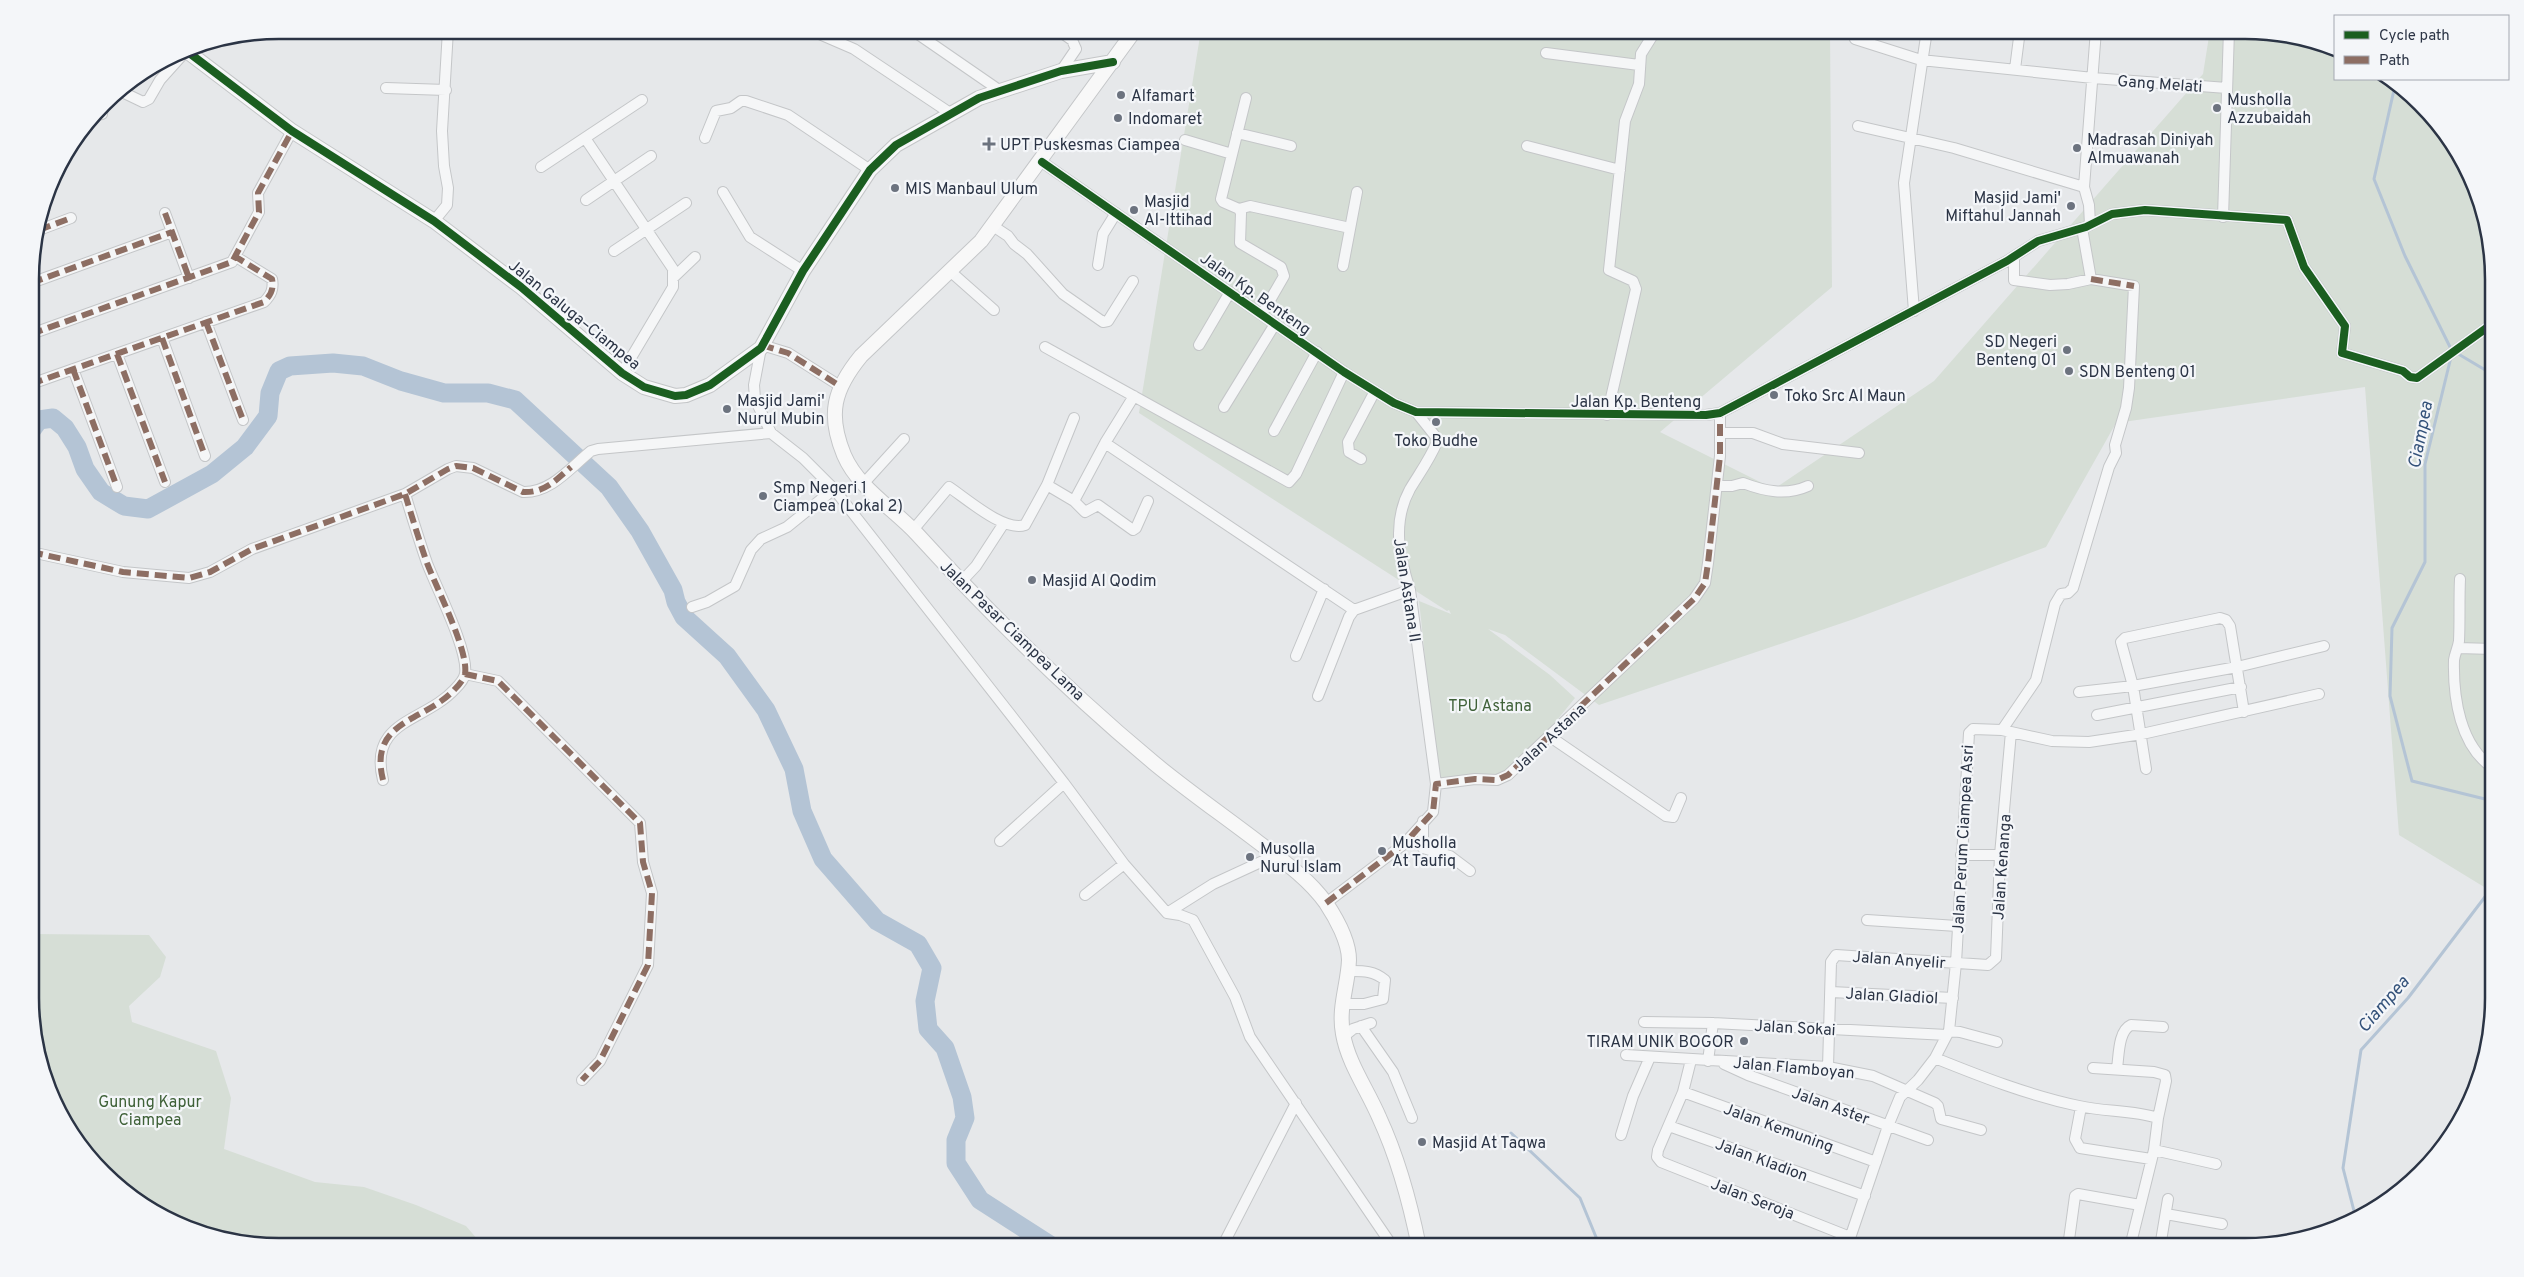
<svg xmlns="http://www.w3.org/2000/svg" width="2524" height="1277" viewBox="0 0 2524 1277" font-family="Overpass,sans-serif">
<rect width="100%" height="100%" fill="#e6e8ea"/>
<path fill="#d6ded6" d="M1201 30H1830L1832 287 1660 432 1774 489 1934 381 2203 74 2210 30H2245L2294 35 2335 49V79H2392L2397 82 2443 128 2475 184 2492 246 2494 893 2399 835 2365 387 2116 423 2046 547 1854 619 1599 705 1505 635 1488 629 1550 675 1575 698C1560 716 1522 766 1502 773 1482 779 1459 777 1439 777 1429 719 1426 660 1419 601L1451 614 1449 610 1447 611 1139 413Z
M32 934 149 935 166 957 160 977 129 1006 132 1022 216 1051 231 1098 224 1149 315 1182 364 1187 416 1205 466 1226 484 1247H279L230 1242 169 1221 115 1185 81 1149 49 1093 32 1031Z"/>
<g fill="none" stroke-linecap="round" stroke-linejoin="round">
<path stroke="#b4c4d5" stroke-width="3" d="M2396 81 2374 179 2405 256 2452 351
M2455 352 2492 374
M2451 357 2425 464V562L2392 628 2390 696 2412 781 2493 801
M1511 1133 1580 1198 1596 1237V1247
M2363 1215 2354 1211 2343 1168 2361 1050 2408 998 2494 885"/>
<path stroke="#b4c4d5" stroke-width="19" d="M31 431 39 420 53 418 65 428 77 447 85 469 101 492 124 506 148 509 212 474 245 447 268 416 270 393 279 371 290 366 333 363 363 366 401 381 444 393H488L515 400 609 487 640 531 673 590 676 602 684 617 727 656 766 710 794 769 802 811 823 859 877 921 918 944 932 968 925 1001 928 1029 945 1048 962 1097 965 1118 956 1140V1163L980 1200 1053 1247"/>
<g stroke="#c4c6c8" stroke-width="12">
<path id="street" d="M810 30 854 49 950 113
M912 30 999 90
M1058 30 1072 40 1076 49 1061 71
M1855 39 1921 60 2093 78 2227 88
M1546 53 1639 65
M2015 69 2020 30
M386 88 446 90
M118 90 143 102 149 99 160 80 186 51
M1246 98 1221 199 1223 202 1239 209 1241 213 1240 243 1281 267 1284 276 1262 314
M96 115 102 114 103 106
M1858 126 1954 148 2084 187
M1237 133 1291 146
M585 138 673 269V287L622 373
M705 138 716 111 731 108 741 101H746L788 115 870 170
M1185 140 1232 154
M1527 146 1620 170
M1042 162 1344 372 1394 403 1416 412 1706 415 1720 413 2007 261 2038 241 2086 227 2112 214 2145 210 2287 220 2304 267 2345 326 2342 353 2403 371 2410 377 2417 378 2492 324
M541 167 642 100
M723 192 750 237 803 271
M586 200 651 156
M1239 209 1250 206 1350 228
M165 213 189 278
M2223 217 2229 30
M434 221 447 205 448 188 444 166 442 131 448 30
M2090 225 2089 205 2084 187 2096 30
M993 226 1008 236 1014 244 1027 254 1063 294 1103 322 1108 321 1133 281
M2082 228 2091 279
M39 230 71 218
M614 251 686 203
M1098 265 1103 234 1116 213
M1343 266 1357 192
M951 272 994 310
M673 278 695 257
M31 283 172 232
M1914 311 1904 183 1927 30
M206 322 243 420
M31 334 232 262 259 212 258 193 292 131
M162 338 205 456
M762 345 788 353 840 386
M1199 345 1230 292
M1045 347 1289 482 1296 474 1344 372
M761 348 754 385 755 399 771 433 803 458 834 489 1064 783 1124 864 1167 913 1180 915 1193 920 1235 997 1250 1037 1393 1247
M117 354 165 482
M73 369 117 487
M31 384 264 302C271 295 274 289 272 279L236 257
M1224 407 1275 324
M1607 415 1636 289 1633 281 1609 270 1625 121 1639 84 1641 54 1656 30
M1274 431 1317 352
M1721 433H1753L1783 444 1859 453
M1105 443 1354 610
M1361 459 1349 452 1348 442 1375 391
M864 483 904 439
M1047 485 1074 501 1085 512 1098 505 1133 530 1136 528 1148 501
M1717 486H1732L1743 483C1764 491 1786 496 1808 486
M1074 501 1105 443 1134 396
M913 530 949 487C967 499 1004 532 1025 525L1047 485 1074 418
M31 552 123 572 189 578 210 572 252 549 405 494 448 469 456 466 473 468 523 492C551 493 571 467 591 451L598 449 771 433
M2460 579C2459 600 2460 621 2459 641 2458 648 2455 653 2454 660 2453 698 2460 746 2493 768
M961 582 976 566 1004 523
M692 607 707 602 735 586 751 550 761 539 787 527 834 489
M2458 648 2493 649
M1296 656 1324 589
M465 674 498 681 640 823 643 862 652 893 648 965 600 1061 582 1080
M2079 692 2133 686 2237 667 2324 646
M1318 696 1349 617 1354 610 1410 590
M2097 715 2241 687
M2002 730 2036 680 2055 604 2061 594 2068 593 2073 588 2109 467 2116 453 2115 445 2126 408 2129 388 2134 286 2091 279 2068 284 2050 285 2014 280V257
M1549 736 1666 816 1673 817 1681 798
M2146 769 2133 686 2121 642 2125 638 2220 618 2226 620 2230 626 2244 712
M383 780C368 720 425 722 455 689 459 685 464 679 465 674 469 651 436 587 427 563 419 540 412 517 405 494
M1436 784 1475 779 1497 780 1508 775 1694 599 1705 583 1708 563 1720 456V413
M1423 821V848L1450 856 1470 871
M1000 841 1064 783
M1961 855H2000
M1085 895 1124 864
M1326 903 1404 844 1433 812 1436 784 1410 590C1399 556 1392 522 1410 489 1419 474 1430 459 1437 442L1436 437 1416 412
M1167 913 1213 884 1276 855
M1867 920 1957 926
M1831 992 1953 998
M1343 1004H1364L1383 999 1385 980C1373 970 1362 971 1347 971
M1644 1022 1713 1023 1947 1035
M1361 1026 1393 1072 1412 1118
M1949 1031 1960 1032 1997 1042
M1343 1037 1353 1029 1371 1023
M1626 1055 1828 1067 1873 1076 1935 1103 1938 1106 1941 1119 1981 1130
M1935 1058C1982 1077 2028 1095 2079 1106 2105 1112 2132 1110 2158 1118L2154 1150 2130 1247
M1691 1060 1683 1092 1658 1150 1657 1157 1661 1162 1850 1237
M1708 1061 1713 1023
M1724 1064 1748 1075 1928 1140
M1828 1067 1831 962 1836 955 1988 965 1996 958 2000 855 2011 732
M2093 1068 2154 1072 2165 1075 2166 1081 2158 1118
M2117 1068C2119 1056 2118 1031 2131 1025L2163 1027
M1683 1092 1876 1162
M2081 1107 2075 1139 2080 1148 2151 1159
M1669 1126 1865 1196
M1621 1135 1633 1096 1650 1057
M2154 1150 2216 1164
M2166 1214 2222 1224
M1222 1247 1296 1103
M1847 1247 1888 1126 1900 1097 1918 1080 1935 1058 1949 1031 1956 963 1969 733 1973 729 2002 730 2052 741 2089 742 2142 734 2319 694
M2068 1247 2075 1196 2078 1194 2140 1205
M2160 1247 2168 1199"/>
</g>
<g stroke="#c4c6c8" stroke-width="16">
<path id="secondary" d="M1135 30 981 241 861 356C834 389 827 414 844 455 858 488 894 509 917 534 991 615 1070 693 1154 763 1188 791 1224 816 1258 842 1282 860 1308 878 1326 903 1336 918 1349 942 1349 960 1348 985 1338 1008 1343 1034 1348 1063 1367 1089 1379 1117 1398 1158 1410 1202 1419 1247
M184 49 292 131 434 221 521 287 622 373 644 387 675 396 686 395 710 385 761 348 803 271 870 170 896 145 979 98 1061 71 1113 62"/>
</g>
<use href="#street" stroke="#f5f6f7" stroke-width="10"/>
<use href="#secondary" stroke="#f8f8f8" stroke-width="14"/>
<path stroke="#8d6e63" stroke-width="6" stroke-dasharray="12 6" stroke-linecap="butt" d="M165 213 189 278
M39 230 71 218
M2091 279 2134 286
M31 283 172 232
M206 322 243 420
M31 334 232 262 259 212 258 193 292 131
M162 338 205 456
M762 345 788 353 840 386
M117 354 165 482
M73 369 117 487
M31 384 264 302C271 295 274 289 272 279L236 257
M31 552 123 572 189 578 210 572 252 549 405 494 448 469 456 466 473 468 523 492C545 493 556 480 571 467
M465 674 498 681 640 823 643 862 652 893 648 965 600 1061 582 1080
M383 780C368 720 425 722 455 689 459 685 464 679 465 674 469 651 436 587 427 563 419 540 412 517 405 494
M1326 903 1404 844 1433 812 1436 784 1475 779 1497 780 1508 775 1694 599 1705 583 1708 563 1720 456V413"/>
<g stroke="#f4f6f9" stroke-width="11">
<path id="cycleway" d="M184 49 292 131 434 221 521 287 622 373 644 387 675 396 686 395 710 385 761 348 803 271 870 170 896 145 979 98 1061 71 1113 62
M1042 162 1344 372 1394 403 1416 412 1706 415 1720 413 2007 261 2038 241 2086 227 2112 214 2145 210 2287 220 2304 267 2345 326 2342 353 2403 371 2410 377 2417 378 2492 324"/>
</g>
<use href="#cycleway" stroke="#1b5e20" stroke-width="8"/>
</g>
<g fill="#6c737f" stroke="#f4f6f9" stroke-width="2">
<circle cx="1121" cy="95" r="5"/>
<circle cx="2217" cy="108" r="5"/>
<circle cx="1118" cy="118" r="5"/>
<path d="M986.5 136.5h5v5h5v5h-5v5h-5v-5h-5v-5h5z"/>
<circle cx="2077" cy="148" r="5"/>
<circle cx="895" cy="188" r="5"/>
<circle cx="2071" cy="206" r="5"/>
<circle cx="1134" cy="210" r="5"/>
<circle cx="2067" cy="350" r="5"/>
<circle cx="2069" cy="371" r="5"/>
<circle cx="1774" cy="395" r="5"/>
<circle cx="727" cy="409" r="5"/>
<circle cx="1436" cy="422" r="5"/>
<circle cx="763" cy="496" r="5"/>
<circle cx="1032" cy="580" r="5"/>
<circle cx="1382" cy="851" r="5"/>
<circle cx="1250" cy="857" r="5"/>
<circle cx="1744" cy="1041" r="5"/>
<circle cx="1422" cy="1142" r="5"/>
</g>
<g text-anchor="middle" stroke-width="4.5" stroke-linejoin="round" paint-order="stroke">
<g font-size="16" fill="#2b3445" stroke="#f4f6f9">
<text transform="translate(2160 83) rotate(4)" y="6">Gang Melati</text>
<text transform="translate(1256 293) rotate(35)" y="6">Jalan Kp. Benteng</text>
<text transform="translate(575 314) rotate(39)" y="6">Jalan Galuga–Ciampea</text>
<text x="1636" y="407">Jalan Kp. Benteng</text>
<text transform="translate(1408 590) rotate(81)" y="6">Jalan Astana II</text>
<text transform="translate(1013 630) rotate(44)" y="6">Jalan Pasar Ciampea Lama</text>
<text transform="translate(1549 737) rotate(-43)" y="6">Jalan Astana</text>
<text transform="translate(1962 839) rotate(-87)" y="6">Jalan Perum Ciampea Asri</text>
<text transform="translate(2001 867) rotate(-86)" y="6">Jalan Kenanga</text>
<text transform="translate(1899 959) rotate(4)" y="6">Jalan Anyelir</text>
<text transform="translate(1892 995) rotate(3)" y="6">Jalan Gladiol</text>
<text transform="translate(1795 1027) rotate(3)" y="6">Jalan Sokai</text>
<text transform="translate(1794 1067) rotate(5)" y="6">Jalan Flamboyan</text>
<text transform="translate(1831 1105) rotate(20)" y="6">Jalan Aster</text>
<text transform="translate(1779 1127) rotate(20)" y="6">Jalan Kemuning</text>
<text transform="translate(1762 1159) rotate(20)" y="6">Jalan Kladion</text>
<text transform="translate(1753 1198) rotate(21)" y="6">Jalan Seroja</text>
</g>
<g font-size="16" fill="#2b3445" stroke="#f4f6f9" text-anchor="start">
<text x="1131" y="101">Alfamart</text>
<text x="2227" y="105">Musholla<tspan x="2227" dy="18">Azzubaidah</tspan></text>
<text x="1128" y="124">Indomaret</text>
<text x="2087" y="145">Madrasah Diniyah<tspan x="2087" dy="18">Almuawanah</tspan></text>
<text x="1000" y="150">UPT Puskesmas Ciampea</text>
<text x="905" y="194">MIS Manbaul Ulum</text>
<text x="2061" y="203" text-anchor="end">Masjid Jami'<tspan x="2061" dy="18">Miftahul Jannah</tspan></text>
<text x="1144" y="207">Masjid<tspan x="1144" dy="18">Al-Ittihad</tspan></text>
<text x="2057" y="347" text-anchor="end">SD Negeri<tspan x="2057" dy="18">Benteng 01</tspan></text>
<text x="2079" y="377">SDN Benteng 01</text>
<text x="1784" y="401">Toko Src Al Maun</text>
<text x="737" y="406">Masjid Jami'<tspan x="737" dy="18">Nurul Mubin</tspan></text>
<text x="1436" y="446" text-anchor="middle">Toko Budhe</text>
<text x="773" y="493">Smp Negeri 1<tspan x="773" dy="18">Ciampea (Lokal 2)</tspan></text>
<text x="1042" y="586">Masjid Al Qodim</text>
<text x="1392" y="848">Musholla<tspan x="1392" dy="18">At Taufiq</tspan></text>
<text x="1260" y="854">Musolla<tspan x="1260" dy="18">Nurul Islam</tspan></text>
<text x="1734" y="1047" text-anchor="end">TIRAM UNIK BOGOR</text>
<text x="1432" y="1148">Masjid At Taqwa</text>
</g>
<g font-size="16" fill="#3f6138" stroke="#f4f6f9">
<text x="1490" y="711">TPU Astana</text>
<text x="150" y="1107">Gunung Kapur<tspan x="150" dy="18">Ciampea</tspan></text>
</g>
<g font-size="18" font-style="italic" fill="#34527a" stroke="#f4f6f9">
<text transform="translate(2420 435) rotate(-79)" y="6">Ciampea</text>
<text transform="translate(2383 1004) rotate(-49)" y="6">Ciampea</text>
</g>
</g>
<path d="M0 0H2524V1277H0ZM279 39H2245A240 240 0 0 1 2485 279V998A240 240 0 0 1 2245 1238H279A240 240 0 0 1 39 998V279A240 240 0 0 1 279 39Z" fill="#f4f6f9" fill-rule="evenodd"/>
<path fill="none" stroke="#2b3445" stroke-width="2.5" d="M279 39H2245A240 240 0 0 1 2485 279V998A240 240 0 0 1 2245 1238H279A240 240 0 0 1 39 998V279A240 240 0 0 1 279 39Z"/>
<rect x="2334" y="15" width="175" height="65" fill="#f4f6f9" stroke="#a4a8b1"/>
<rect x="2344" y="31" width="25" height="8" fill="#1b5e20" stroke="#a4a8b1"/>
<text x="2379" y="40" font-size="15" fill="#2b3445">Cycle path</text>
<rect x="2344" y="56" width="25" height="8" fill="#8d6e63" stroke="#a4a8b1"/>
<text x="2379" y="65" font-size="15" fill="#2b3445">Path</text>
</svg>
